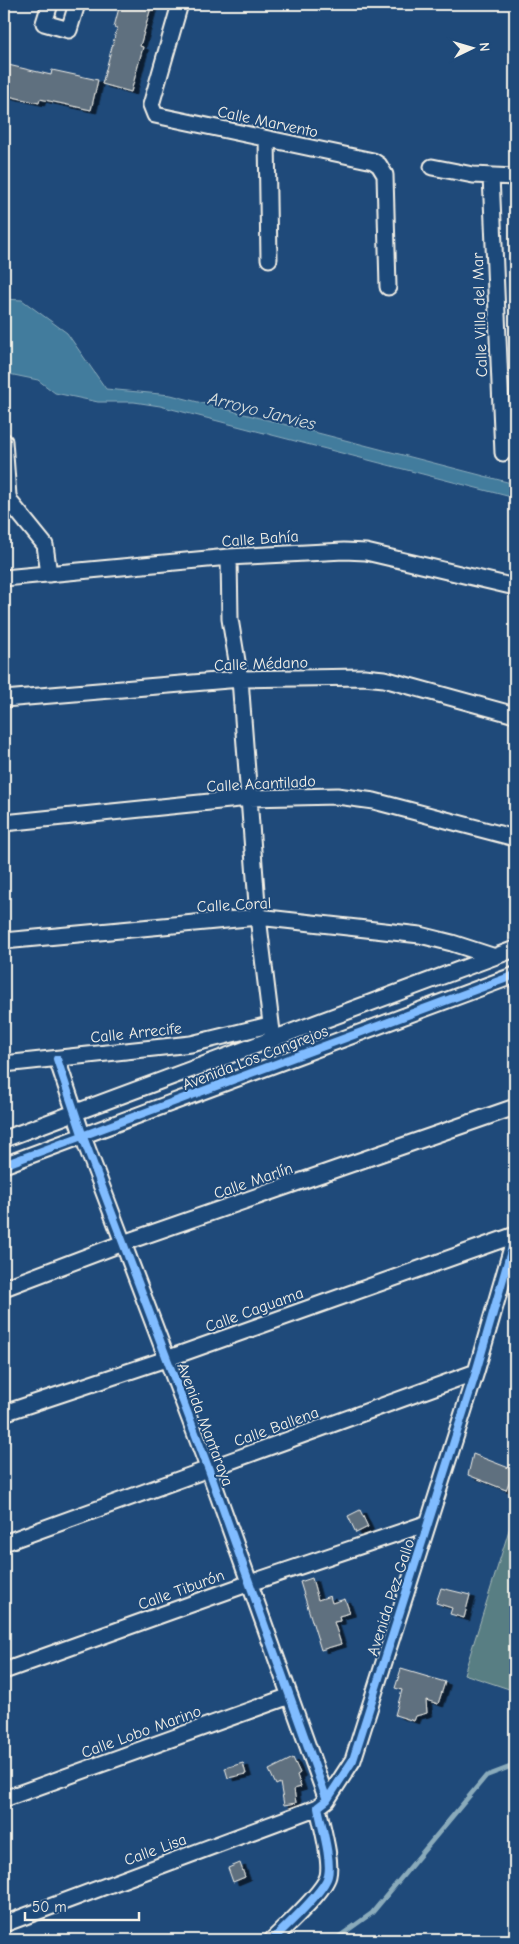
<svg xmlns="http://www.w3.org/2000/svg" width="519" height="1944" viewBox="0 0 519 1944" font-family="'Comic Neue',sans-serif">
<defs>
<filter id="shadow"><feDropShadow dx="5.5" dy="3" stdDeviation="0" flood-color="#0009"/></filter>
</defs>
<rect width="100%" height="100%" fill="#1f4a7a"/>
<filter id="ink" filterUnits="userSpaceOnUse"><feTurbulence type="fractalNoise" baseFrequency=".02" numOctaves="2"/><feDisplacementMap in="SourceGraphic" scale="10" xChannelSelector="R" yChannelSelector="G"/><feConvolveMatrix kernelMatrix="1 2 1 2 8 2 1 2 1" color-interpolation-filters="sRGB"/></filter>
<g filter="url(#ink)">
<path fill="#587e83" stroke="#a6b8b6" d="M515 1511V1691L464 1674Z"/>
<path fill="#437c9d" stroke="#8aabbb" d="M4 299 22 300 67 333 106 389 171 395 515 484V498L160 406 134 402H98L55 393 38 380 4 373Z"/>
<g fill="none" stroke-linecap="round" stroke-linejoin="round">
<path stroke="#8aabbb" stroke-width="4.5" d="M334 1940 372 1913 486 1776 515 1765"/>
</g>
<path fill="#5f6f7f" stroke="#f4f1e8" filter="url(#shadow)" d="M120 4H152L140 46 143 47 131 92 102 84 117 28 114 27Z
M4 64 51 75 52 70 98 80 91 110 40 99 39 103 4 95Z
M473 1454 514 1470 506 1490 468 1475Z
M360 1510 368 1527 356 1533 348 1516Z
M312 1578 318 1600 330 1596 332 1603 345 1599 350 1613 339 1616 340 1621 334 1622 341 1644 321 1650 300 1582Z
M441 1588 470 1595 464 1618 450 1614 452 1608 436 1603Z
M401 1669 445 1682 438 1704 426 1700 427 1713 416 1716 414 1721 395 1715 402 1690 395 1688Z
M293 1758 300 1773 297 1775 301 1787 294 1789 296 1803 284 1805 280 1783 276 1785 269 1770Z
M243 1763 246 1774 228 1778 225 1768Z
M240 1863 245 1877 233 1882 228 1868Z"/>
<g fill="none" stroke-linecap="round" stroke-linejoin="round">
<g stroke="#f4f1e8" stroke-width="19">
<path id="minor" d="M50 4 44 23 69 30 77 4
M180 4 151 105 155 115 373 161 379 165 385 175 388 287
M267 139 269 259
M432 167 473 175 515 177
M491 176 503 453
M4 441 8 496 11 503 45 545 49 574
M229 557 230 619 240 679 258 917 273 1040
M4 578 229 557 344 551 366 552 515 587
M4 699 240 679 364 677 384 679 515 715
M4 823 249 798 337 796 374 801 515 838
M4 941 258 917 420 935 452 943 492 956
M57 1059 83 1137 209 1470 327 1800
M4 1064 191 1044 269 1025
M4 1139 515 949
M4 1165 515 975
M4 1288 123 1243 515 1107
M4 1413 166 1359 515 1235
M4 1543 476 1372
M4 1671 250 1583 428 1523
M4 1799 290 1696
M4 1924 318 1807
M272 1940C284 1928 324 1892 328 1876 332 1859 321 1824 318 1807L327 1800 353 1760 476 1372 515 1237"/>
</g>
<use href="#minor" stroke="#1f4a7a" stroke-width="15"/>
<g stroke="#1f4a7a" stroke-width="11">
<path id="cycleway" d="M57 1059 83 1137 209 1470 327 1800
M4 1165 515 975
M272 1940C284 1928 324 1892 328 1876 332 1859 321 1824 318 1807L327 1800 353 1760 476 1372 515 1237"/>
</g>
<use href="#cycleway" stroke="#80bcff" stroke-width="8"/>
</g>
</g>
<g text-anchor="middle" stroke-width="4" stroke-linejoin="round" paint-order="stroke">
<g font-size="16" fill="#f4f1e8" stroke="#1f4a7a">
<text transform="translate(268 121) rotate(12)" y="6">Calle Marvento</text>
<text transform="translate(479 315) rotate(-92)" y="6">Calle Villa del Mar</text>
<text transform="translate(260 538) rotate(-4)" y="6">Calle Bahía</text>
<text transform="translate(261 663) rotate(-2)" y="6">Calle Médano</text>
<text transform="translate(261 783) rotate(-3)" y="6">Calle Acantilado</text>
<text transform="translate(234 904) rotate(-3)" y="6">Calle Coral</text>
<text transform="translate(136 1032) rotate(-6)" y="6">Calle Arrecife</text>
<text transform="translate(255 1057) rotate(-21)" y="6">Avenida Los Cangrejos</text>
<text transform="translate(253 1180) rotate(-19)" y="6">Calle Marlín</text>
<text transform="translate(254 1309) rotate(-20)" y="6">Calle Caguama</text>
<text transform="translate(206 1424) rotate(69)" y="6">Avenida Mantaraya</text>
<text transform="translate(276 1426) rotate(-20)" y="6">Calle Ballena</text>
<text transform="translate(181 1589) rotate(-20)" y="6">Calle Tiburón</text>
<text transform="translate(390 1597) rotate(-72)" y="6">Avenida Pez Gallo</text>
<text transform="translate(141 1731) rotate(-20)" y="6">Calle Lobo Marino</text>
<text transform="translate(155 1849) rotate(-20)" y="6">Calle Lisa</text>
</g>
<g font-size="18" font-style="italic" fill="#d9dfdd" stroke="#1f4a7a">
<text transform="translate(262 411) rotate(14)" y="6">Arroyo Jarvies</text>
</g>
</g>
<rect width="519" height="1944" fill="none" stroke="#1f4a7a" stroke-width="20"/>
<rect x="10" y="10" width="499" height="1924" fill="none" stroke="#f4f1e8" stroke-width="2" filter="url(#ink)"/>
<g transform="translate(472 48) rotate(85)" stroke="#1f4a7a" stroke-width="4" paint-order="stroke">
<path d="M0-4L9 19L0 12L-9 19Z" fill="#f4f1e8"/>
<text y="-8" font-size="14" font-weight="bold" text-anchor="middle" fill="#f4f1e8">N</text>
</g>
<path d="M25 1912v8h114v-8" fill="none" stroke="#f4f1e8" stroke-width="2.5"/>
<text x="32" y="1912" font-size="15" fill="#f4f1e8" stroke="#1f4a7a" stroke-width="4" paint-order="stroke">50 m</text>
</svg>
